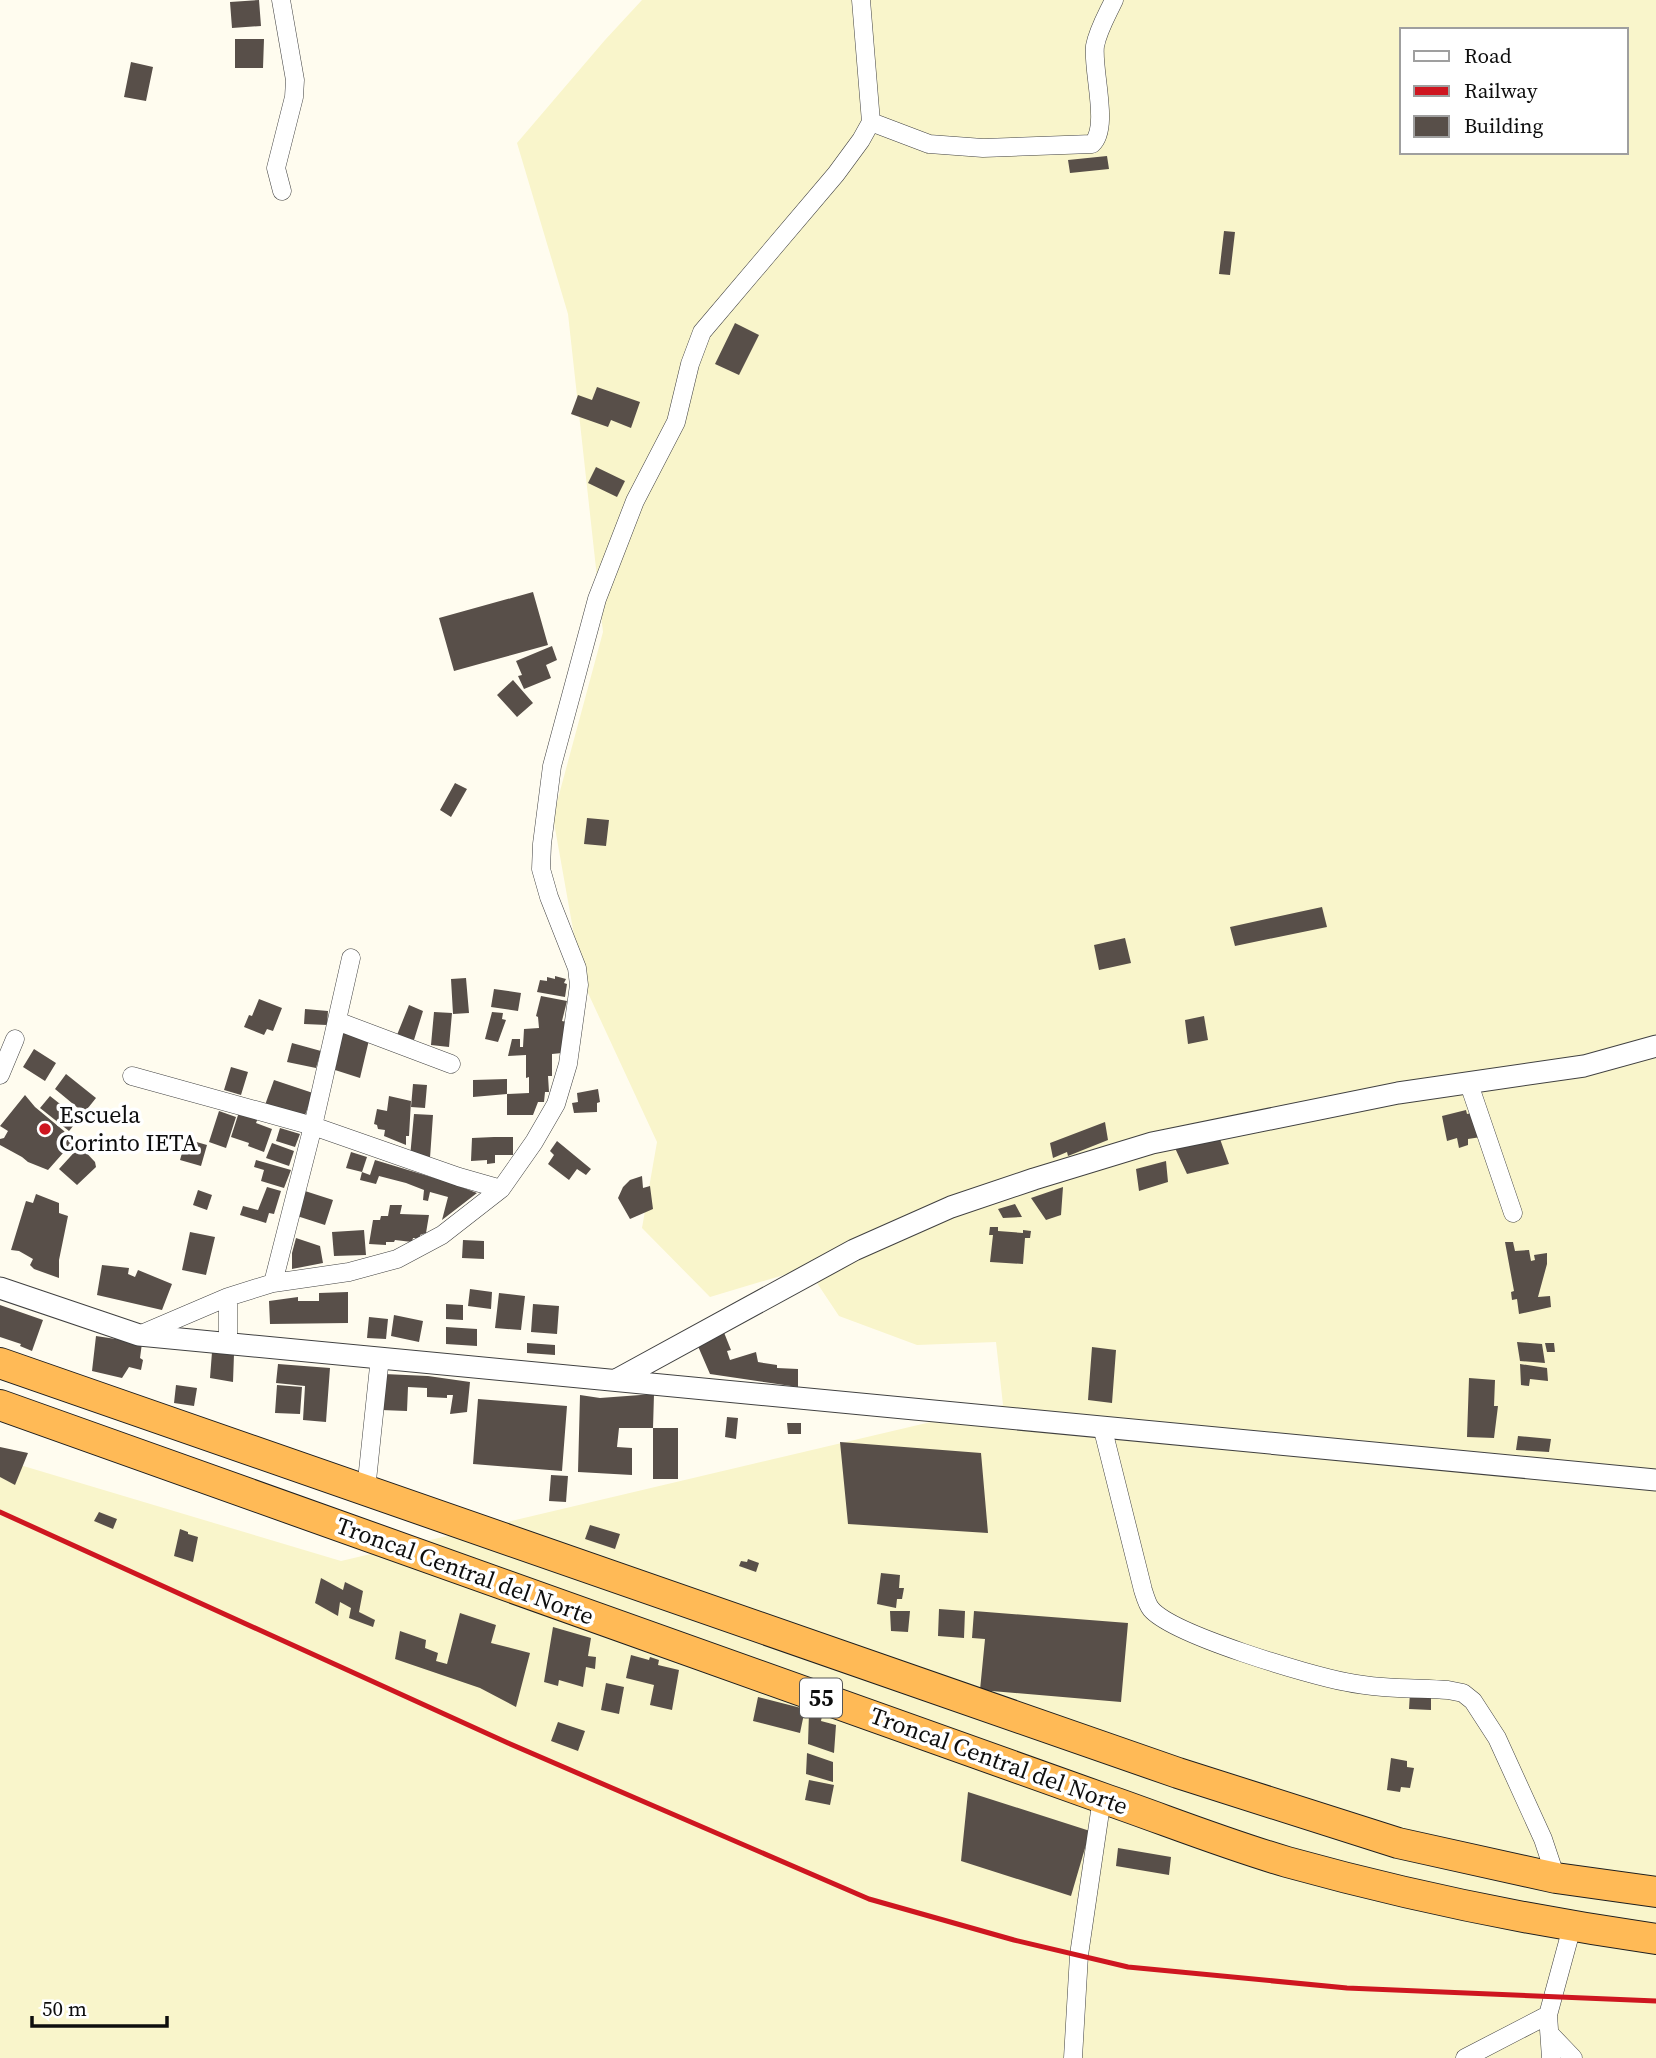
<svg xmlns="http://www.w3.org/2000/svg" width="1656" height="2058" viewBox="0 0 1656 2058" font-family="'Source Serif 4',serif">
<rect width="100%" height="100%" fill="#fffcef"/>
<path fill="#f9f5cb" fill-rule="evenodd" d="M642 0H1656V2058H0V1459L341 1561 1003 1405 996 1342 917 1345 839 1316 807 1268 710 1297 642 1228 657 1142 582 980 553 817 603 632 568 314 517 143 605 40ZM1402 30H1626V152H1402Z"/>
<path fill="#584f49" d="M259 0 261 26 232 28 230 2Z
M235 39H264L263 68H235Z
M131 62 153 67 146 101 124 97Z
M1107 156 1109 169 1070 173 1068 160Z
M1224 231 1235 232 1230 275 1219 274Z
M735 323 759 335 739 375 715 364Z
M597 387 640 402 631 428 611 420 608 427 571 414 578 395 592 400Z
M596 467 625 481 617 497 588 483Z
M533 592 548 645 454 671 439 618Z
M552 646 557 660 546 665 551 678 524 689 518 676 522 675 516 661Z
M513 680 533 703 517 717 497 695Z
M455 783 467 789 451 817 440 810Z
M587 818 609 820 606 846 584 844Z
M1322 907 1327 927 1235 946 1230 927Z
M1125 938 1131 963 1099 970 1094 945Z
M555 976 566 979 564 983 567 984 565 997 537 992 540 980 547 981V977L555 979Z
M466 978 469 1013 453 1014 451 979Z
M494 989 521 993 518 1011 491 1007Z
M541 996 567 1001 562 1021 567 1022 562 1053 552 1054V1076H548L549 1092H545L544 1102H538L533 1115H507V1094L529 1093V1077L526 1078V1055L508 1056 512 1039H520V1047H523L524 1029 539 1028 538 1017 536 1016Z
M259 999 282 1008 273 1031 267 1029 264 1035 244 1027 249 1015 252 1016Z
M409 1005 423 1011 414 1040 397 1035Z
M305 1009 328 1011 327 1025 304 1024Z
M434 1012 452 1013 449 1047 431 1045Z
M492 1012 503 1013 502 1019 506 1020 498 1042 485 1039Z
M1204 1016 1208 1040 1188 1044 1185 1020Z
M343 1031 369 1040 360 1078 335 1070Z
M292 1043 321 1051 316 1068 287 1062Z
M34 1049 56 1063 45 1081 23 1067Z
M231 1067 248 1072 241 1095 224 1090Z
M66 1074 96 1098 84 1113 55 1089Z
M507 1079V1094L473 1097V1080Z
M274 1080 313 1093 304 1118 265 1105Z
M413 1084 427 1085 425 1108 411 1107Z
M598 1089 600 1102 597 1103V1112L574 1113 572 1103 578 1102 577 1093Z
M25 1095 35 1107 64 1131 71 1144 48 1170 28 1162 22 1157 0 1145V1139L4 1138 8 1131 0 1126Z
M50 1096 79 1119 69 1131 40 1108Z
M389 1096 411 1101 409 1136H406V1145L384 1136 385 1130 378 1129 377 1125 374 1124 377 1109 387 1111Z
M1466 1110 1467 1114 1476 1112 1481 1137 1468 1139V1145L1459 1148 1457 1138 1447 1141 1442 1116Z
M219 1111 236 1117 226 1148 209 1142Z
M239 1112 258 1118 256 1123 272 1129 264 1152 248 1146 249 1143 231 1137Z
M414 1114 433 1115 430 1158 410 1157Z
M1105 1122 1108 1140 1068 1156 1067 1152 1053 1158 1050 1143Z
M280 1128 300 1134 295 1147 276 1141Z
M494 1137H513V1155H495V1163L487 1164V1160L471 1161 472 1138Z
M186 1139 207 1145 201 1166 180 1160Z
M1220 1139 1229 1164 1187 1174 1175 1148Z
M557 1141 591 1169 586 1175 577 1169 569 1180 548 1164 554 1155 550 1151Z
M272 1143 294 1151 289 1166 266 1158Z
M80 1146 95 1162 96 1167 77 1185 59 1169Z
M351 1152 367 1157 362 1172 346 1168Z
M256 1160 291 1170 284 1188 261 1181 264 1170 254 1167Z
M375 1160 451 1183 477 1193 442 1220 448 1197 430 1192 428 1201 423 1200 424 1190 406 1183 379 1176 376 1184 360 1180 362 1172 370 1175Z
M1166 1161 1168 1182 1139 1191 1136 1169Z
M642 1176 643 1188 650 1186 653 1209 630 1219 618 1198 623 1187 630 1180Z
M267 1187 281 1191 274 1214 269 1213 266 1223 240 1215 243 1206 258 1210Z
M1063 1187 1061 1215 1046 1220 1031 1198Z
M198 1190 212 1195 207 1210 193 1205Z
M305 1191 333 1200 325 1225 297 1216Z
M36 1194 59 1203V1213L68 1216 59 1260V1278L34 1269 30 1265 33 1259 19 1251 11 1250 26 1201 33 1203Z
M1015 1204 1022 1217 1003 1218 998 1209Z
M390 1205H402L400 1214 429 1215 426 1233 420 1235V1238H413L412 1242 395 1240 394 1242H386V1245L369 1244 373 1220H380L381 1216H388Z
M990 1227H998V1231L1023 1233V1230L1031 1231 1030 1238H1025L1023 1264 990 1262 993 1235H989Z
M364 1230 366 1255 334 1256 332 1232Z
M190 1232 215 1237 206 1275 182 1270Z
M296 1238 320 1246 323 1263 292 1269V1253Z
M463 1240 484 1241V1259L462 1258Z
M1505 1242H1513L1515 1251 1529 1250 1531 1261 1535 1260 1534 1255 1547 1253V1264L1538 1297 1550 1296 1551 1307 1519 1314 1517 1299 1512 1300 1511 1292 1514 1291Z
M102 1265 129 1268 128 1274 135 1277 138 1270 172 1284 162 1310 97 1295Z
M470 1289 492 1292 491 1309 468 1306Z
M348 1292V1323L270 1324 269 1301 298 1297V1301H319V1293Z
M499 1293 525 1296 521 1330 495 1328Z
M446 1304 463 1305V1320L446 1319Z
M533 1304 559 1306 557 1334 531 1332Z
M0 1305 43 1320 32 1351 20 1346 21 1344 0 1337Z
M394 1315 423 1321 419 1342 391 1336Z
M369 1317 388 1319 386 1339 367 1338Z
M446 1327 477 1329V1346L446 1344Z
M723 1330 731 1350 727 1351 730 1360 756 1352 758 1362 777 1365V1368L798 1369V1387L710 1374 697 1344Z
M96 1336 142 1343 140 1358 143 1360 141 1370 129 1367 122 1378 92 1371Z
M1517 1342 1542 1344 1545 1363 1520 1361Z
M527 1343 555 1345V1355L527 1353Z
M1545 1343H1554L1555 1352H1547Z
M1092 1347 1116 1350 1112 1403 1088 1400Z
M212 1352 234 1354 233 1382 210 1378Z
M278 1364 330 1368 326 1422 303 1420 305 1386 276 1383Z
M1520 1364 1547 1368 1548 1381 1530 1379 1529 1386 1521 1385Z
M384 1374 428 1376 470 1382 467 1412 450 1414 453 1395H447V1398L427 1397V1388L408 1387 407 1411 381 1410Z
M1469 1378 1495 1380 1494 1406H1498L1494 1438 1467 1437Z
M176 1385 197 1388 194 1406 174 1403Z
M277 1385 302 1387 300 1414 275 1413Z
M654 1394 653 1428H619L617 1447 632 1448V1475L578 1472 580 1395 600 1398Z
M478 1399 567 1406 562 1471 473 1464Z
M727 1417 738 1418 736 1439 725 1437Z
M787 1423H801V1434H788Z
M653 1428H678V1479H653Z
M1518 1436 1551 1439 1549 1452 1516 1450Z
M840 1442 981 1453 988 1533 848 1524Z
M0 1447 28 1453 15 1485 0 1477Z
M551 1475 568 1476 566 1502 549 1501Z
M99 1512 117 1519 113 1529 94 1521Z
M590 1525 620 1534 615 1549 585 1539Z
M180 1529 188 1532V1534L198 1537 193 1562 174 1556Z
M748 1559 759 1563 756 1572 739 1566 741 1561 747 1562Z
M881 1573 900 1575 899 1588H904L902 1599H897L896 1608 877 1604Z
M321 1578 343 1590 345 1582 363 1591 359 1612 375 1620 373 1627 349 1618 351 1608 340 1602 338 1616 315 1603Z
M939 1609 965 1611 964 1638 938 1636Z
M890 1611H910L908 1632 891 1631Z
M974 1611 1128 1623 1121 1702 980 1690 985 1639 972 1638Z
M460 1613 496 1625 491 1643 530 1653 516 1707 480 1688 395 1659 400 1631 426 1640 425 1648 438 1653 436 1661 447 1664Z
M553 1627 591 1638 588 1656 596 1657 595 1669 586 1667 583 1687 559 1680 558 1686 544 1682Z
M631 1655 649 1660 650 1657 659 1660 658 1665 679 1670 672 1710 650 1705 654 1685 626 1678Z
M606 1683 624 1687 619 1714 601 1710Z
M1410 1692 1431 1696V1710L1409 1709Z
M758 1697 805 1709 800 1733 753 1721Z
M809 1713 822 1716 821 1721 836 1725 834 1753 808 1744Z
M558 1722 585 1731 578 1751 551 1741Z
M807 1753 833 1762V1782L806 1774Z
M1391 1758 1407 1761V1767L1414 1768 1410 1788 1401 1787 1400 1792 1387 1790Z
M809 1780 834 1785 830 1805 805 1800Z
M968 1792 1090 1831 1071 1896 961 1861Z
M1118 1848 1171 1857 1169 1875 1116 1866Z"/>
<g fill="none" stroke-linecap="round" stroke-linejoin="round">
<g stroke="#414141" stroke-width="19">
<path id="minor" d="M281 0 295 80 294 97 276 168 282 191
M871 122 929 144 983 148 1092 144C1110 128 1092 70 1095 46 1098 30 1107 15 1114 0
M337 1021 451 1064
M0 1075 15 1039
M132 1076 313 1126 459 1177 501 1189
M1469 1084 1513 1213
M273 1283 313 1126 351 958
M228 1297V1343
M139 1335 228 1297 273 1283 349 1272 397 1259 442 1235 501 1189 534 1142 556 1104 568 1064 579 985 577 968 549 897 541 869 542 844 552 766 597 599 635 501 676 422 690 364 702 332 836 174 861 140 871 122 861 0
M1102 1426 1143 1590C1145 1596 1147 1604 1151 1609 1173 1635 1309 1675 1346 1682 1379 1689 1414 1688 1448 1690L1463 1693 1473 1701 1497 1738 1543 1839 1556 1878
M366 1490 380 1357
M1548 2015 1551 2058
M1550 2034 1573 2058
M1073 2058 1079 1955 1102 1798
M1465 2058 1548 2015 1572 1927"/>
</g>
<g stroke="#414141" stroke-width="23">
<path id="tertiary" d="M0 1288 139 1335 1656 1480
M616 1380 854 1250 951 1207 1034 1179 1152 1143 1398 1093 1584 1066 1656 1046"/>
</g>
<g stroke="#1f1f1f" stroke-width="32">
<path id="trunk" d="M0 1363 1178 1773 1398 1843 1556 1878 1656 1892
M0 1405 1102 1798C1163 1819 1225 1844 1287 1862 1409 1896 1531 1921 1656 1939"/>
</g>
<use href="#minor" stroke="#fff" stroke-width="18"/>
<use href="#tertiary" stroke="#fff" stroke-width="21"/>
<use href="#trunk" stroke="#ffba56" stroke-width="30"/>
<path stroke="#ce1620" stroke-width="5" d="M0 1512 508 1743 869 1899 1014 1940 1128 1967 1347 1988 1656 2001"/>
</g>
<circle fill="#ce1620" stroke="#fff" stroke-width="2.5" cx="45" cy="1129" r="7"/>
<g text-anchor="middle" stroke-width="7" stroke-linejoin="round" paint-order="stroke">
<rect fill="#fff" stroke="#565656" stroke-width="2" x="800" y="1678.5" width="42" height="39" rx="5"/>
<g font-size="23" font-weight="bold" fill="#0e0e0e">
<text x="821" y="1706">55</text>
</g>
<g font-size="24" fill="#0e0e0e" stroke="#fff" text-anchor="start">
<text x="59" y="1123">Escuela<tspan x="59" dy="28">Corinto IETA</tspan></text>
</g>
<g font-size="24" fill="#0e0e0e" stroke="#fff">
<text transform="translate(465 1571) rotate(20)" y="8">Troncal Central del Norte</text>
<text transform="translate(999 1761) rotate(20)" y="8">Troncal Central del Norte</text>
</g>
</g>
<rect x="1400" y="28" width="228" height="126" fill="#ffffff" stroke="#9f9f9f" stroke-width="2"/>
<rect x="1414" y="51" width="35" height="10" fill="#ffffff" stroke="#9f9f9f" stroke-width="2"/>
<text x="1464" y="63" font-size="21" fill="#0e0e0e">Road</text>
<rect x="1414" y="86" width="35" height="10" fill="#ce1620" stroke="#9f9f9f" stroke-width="2"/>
<text x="1464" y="98" font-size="21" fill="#0e0e0e">Railway</text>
<rect x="1414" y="116" width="35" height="21" fill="#584f49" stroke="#9f9f9f" stroke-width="2"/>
<text x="1464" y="133" font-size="21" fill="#0e0e0e">Building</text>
<path d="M32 2016v10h135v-10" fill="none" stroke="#0e0e0e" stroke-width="3.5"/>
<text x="42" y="2016" font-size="21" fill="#0e0e0e" stroke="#ffffff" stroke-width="5" paint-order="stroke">50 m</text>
</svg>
